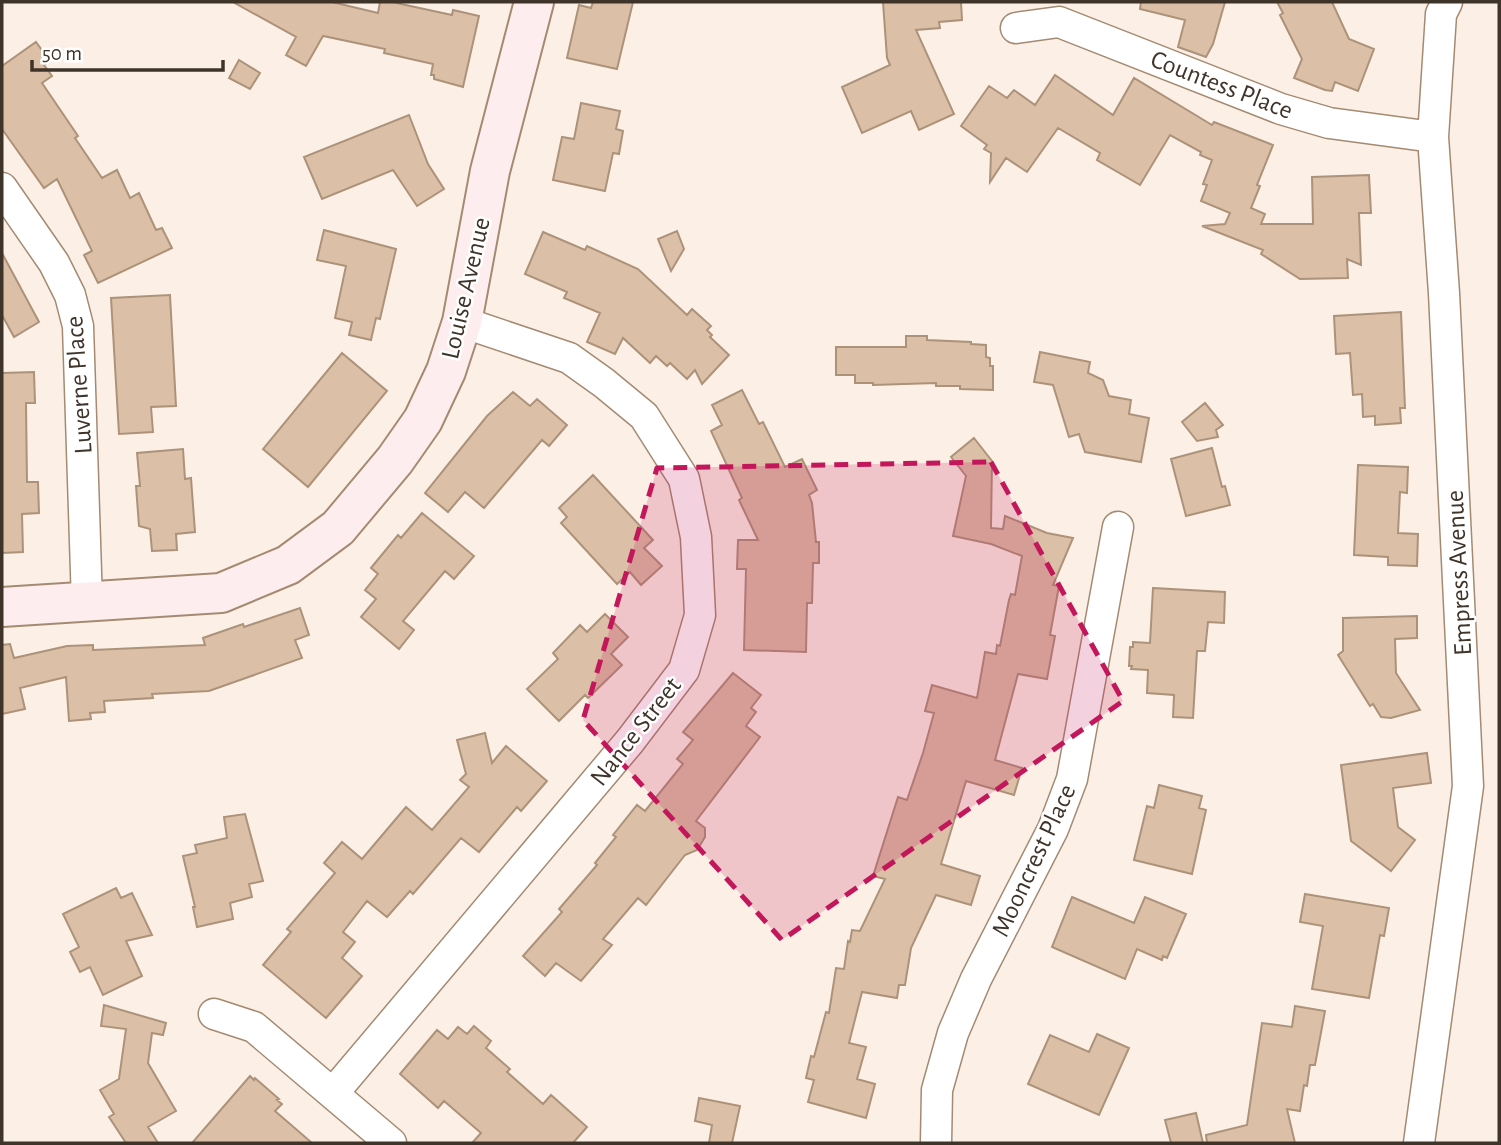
<svg xmlns="http://www.w3.org/2000/svg" width="1501" height="1145" viewBox="0 0 1501 1145" font-family="'Alegreya Sans',sans-serif">
<rect width="100%" height="100%" fill="#fcf0e6"/>
<path fill="#dbbfa6" stroke="#ad927a" stroke-width="2" d="M233 2H332L378 13 380 2H392L452 15 453 10 479 16 463 87 434 79V75H431L433 64 384 53 385 49 323 36 306 66 286 55 296 37Z
M593 2H633L617 69 567 58 579 5 591 8Z
M883 2H961L962 20 939 22 940 28 916 30 954 114 919 130 911 111 862 133 842 87 890 65 887 58Z
M1141 2H1225L1213 44 1206 57 1178 47 1185 20 1140 9Z
M1277 2H1332L1349 39 1374 49 1358 91 1335 82 1332 91 1325 90 1294 78 1302 59 1280 15 1283 13Z
M36 42 50 61 44 65 52 76 42 83 78 136 75 138 102 178 117 170 130 198 139 193 156 230 162 228 172 248 98 283 84 255 92 251 57 179 44 188 2 129V66Z
M239 60 260 73 250 89 229 78Z
M1055 75 1113 115 1134 78 1212 125 1214 122 1273 145 1257 185 1260 186 1251 208 1265 214 1261 224H1313L1312 177 1369 175 1371 213H1359L1361 265 1347 259 1348 278 1300 279 1261 254 1263 250 1202 226 1225 224 1230 213 1201 201 1207 185 1203 184 1212 160 1200 155 1201 152 1170 135 1140 185 1097 160 1100 153 1058 128 1027 172 1006 158 990 182 991 153 984 149 987 145 961 126 989 86 1007 98 1014 90 1035 105Z
M581 103 620 111 616 129 623 131 619 154 613 153 605 191 553 180 562 137 574 139Z
M409 115 428 164 444 189 417 206 393 170 322 199 304 157Z
M324 230 396 249 380 319 376 318 371 340 349 335 352 322 335 318 346 266 317 260Z
M677 231 684 249 671 271 658 239Z
M543 232 585 250 587 246 638 269 687 315 692 309 711 326 707 330 712 335 710 337 729 355 702 384 695 370 687 379 670 363 667 366 656 356 650 363 623 338 615 354 587 342 600 313 564 298 567 292 525 274Z
M2 253 39 322 14 337 2 315Z
M170 295 176 406 151 407 153 432 119 434 111 298Z
M1401 312 1405 408H1400L1401 423 1375 425V416L1363 417 1362 394 1353 395 1350 353 1336 354 1334 316Z
M906 336H927V340L971 342V344L986 345V357L990 358V366H993V390L960 389V386H936V383L873 385V383H855V375H836V347H906Z
M1040 352 1090 362 1088 373 1103 380 1109 396 1131 400 1129 414 1149 418 1141 462 1085 452 1079 434 1069 437 1053 385 1034 382Z
M342 353 387 391 308 487 263 449Z
M34 372 35 403H26L27 482H38L39 513 22 514 23 552 2 553V373Z
M742 390 759 424 763 422 785 467 802 459 817 490 809 495 812 503 816 542H819V563H813L812 603H807L806 652 744 650 746 569H737L738 540H758L739 500 742 498 711 431 722 425 712 405Z
M513 392 530 406 537 399 567 425 549 446 542 440 484 508 465 492 448 512 425 493 487 416Z
M1205 403 1223 425 1216 430 1218 437 1197 441 1182 422Z
M974 438 992 461 991 528 1003 529 1005 516 1047 533 1073 538 1053 585 1059 586 1050 635 1055 636 1047 679 1018 674 995 760 1022 768 1014 795 966 781 941 864 980 876 971 905 936 895 911 948 905 985H899L897 998 862 992 849 1043 866 1047 857 1079 875 1084 866 1118 808 1102 814 1080 806 1078 811 1056 814 1057 826 1012 829 1013 836 968 844 969 848 941 850 942 852 930 860 931 885 879 873 876 898 797 907 800 923 753 934 713 925 711 932 685 977 698 985 652 996 654 997 645 1000 646 1009 600 1011 594 1015 595 1022 556 991 544 953 536 966 476 951 457Z
M1212 448 1222 487 1225 486 1230 505 1186 516 1171 459Z
M183 449 185 479 191 478 195 532 176 534 177 550 152 551 150 529 139 526 136 486H140L137 453Z
M1358 465 1408 467 1407 493 1400 492 1398 533 1418 534 1417 566 1388 565V557L1354 555Z
M593 475 653 540 644 548 662 566 641 585 630 572 617 584 561 523 567 517 559 508Z
M422 513 474 556 454 579 445 571 403 621 414 630 399 649 361 617 376 599 365 590 378 574 371 568 398 535 401 538Z
M1153 588 1225 592 1224 623 1208 622 1205 651H1197L1193 718 1173 717 1174 695 1147 693 1148 670 1131 669 1132 666H1129L1130 647H1133V642L1150 643Z
M300 608 309 635 295 640 302 658 209 691 152 694 153 698 104 701 105 712 90 713 91 719 69 721 66 677 20 688 25 709 2 714V645L10 644 14 658 67 646 93 645V650L205 645 203 638 243 624 244 627Z
M605 614 628 637 611 654 622 665 588 698 585 695 559 721 527 689 558 659 553 653 580 625 587 632Z
M1417 616V638L1395 639 1396 673 1420 710 1391 718 1381 717 1373 704 1370 706 1338 655 1343 651V618Z
M733 673 761 695 751 708 756 712 746 726 760 737 696 821 705 828V837L702 842 697 850 685 855 646 905 638 898 603 939 612 945 581 981 556 963 545 976 523 956 562 912 559 909 597 865 595 863 616 837 613 835 637 805 645 811 683 764 677 759 693 740 683 732Z
M485 733 492 763 506 746 547 781 521 811 517 807 479 852 461 838 413 894 410 891 387 917 367 901 343 932 355 942 342 958 362 976 326 1018 263 965 291 932 287 929 335 873 324 863 342 842 362 859 406 807 432 830 469 787 460 780 466 774 457 740Z
M1427 753 1431 783 1393 788 1398 827 1415 840 1391 871 1351 841 1341 765Z
M1159 785 1202 796 1199 808 1206 810 1192 874 1134 860 1147 806 1154 808Z
M245 814 263 881 249 884 252 897 230 903 233 919 197 927 193 907H195L183 856 197 853 195 845 227 838 224 817Z
M116 888 121 898 132 893 152 935 126 941 142 976 103 995 90 967 80 972 70 952 79 947 63 914Z
M1305 894 1389 908 1384 936 1380 935 1369 998 1312 989 1323 926 1300 922Z
M1072 897 1134 923 1145 897 1186 914 1167 958 1163 956 1162 960 1137 949 1125 979 1052 947Z
M104 1005 166 1023 163 1035 152 1033 148 1063 176 1111 148 1127 158 1143H126L109 1117 114 1114 100 1090 119 1079 126 1029 101 1026Z
M1295 1006 1325 1011 1315 1065H1310L1307 1086 1304 1085 1300 1111 1287 1109 1295 1143H1207L1206 1135 1247 1125 1262 1023 1292 1027Z
M474 1026 491 1041 486 1048 510 1069 507 1072 543 1104 551 1095 587 1127 573 1143H472L481 1133 444 1101 438 1108 400 1074 437 1030 448 1039 458 1027 467 1034Z
M1097 1034 1129 1048 1099 1115 1028 1084 1050 1035 1089 1052Z
M250 1076 254 1080 255 1078 279 1099 277 1100 282 1104 275 1111 312 1143H192Z
M699 1098 740 1106 732 1143H709L712 1125 695 1121Z
M1196 1113 1203 1143H1171L1165 1120Z"/>
<g fill="none" stroke-linecap="round" stroke-linejoin="round">
<g stroke="#a48a71" stroke-width="33">
<path id="street" d="M1016 28 1059 22 1281 109 1329 123 1433 137
M2 188 54 263 70 295 78 326 87 603
M214 1014 254 1027 391 1143
M334 1092 630 741 684 670 700 615 696 537 684 479 644 416 604 383 569 358 462 322
M936 1143 937 1090 953 1033 976 979 1053 829 1072 779 1118 527
M1419 1143 1468 786 1444 293 1433 137 1441 14 1447 2"/>
</g>
<g stroke="#a48a71" stroke-width="42">
<path id="secondary" d="M2 607 221 593 288 565 338 528 395 460 423 420 446 371 462 322 490 171 534 2"/>
</g>
<use href="#street" stroke="#fff" stroke-width="30"/>
<use href="#secondary" stroke="#feedee" stroke-width="38"/>
</g>
<path fill="#c2185b" fill-opacity="0.2" stroke="#c2185b" stroke-width="5" stroke-dasharray="14 9" stroke-linejoin="round" d="M991 462 1123 701 782 940 583 720 657 468Z"/>
<g text-anchor="middle" stroke-width="5" stroke-linejoin="round" paint-order="stroke">
<g font-size="26" fill="#3f342a" stroke="#fff">
<text transform="translate(1222 84) rotate(21)" y="9">Countess Place</text>
<text transform="translate(465 288) rotate(-77)" y="9">Louise Avenue</text>
<text transform="translate(78 385) rotate(-94)" y="9">Luverne Place</text>
<text transform="translate(1458 573) rotate(-93)" y="9">Empress Avenue</text>
<text transform="translate(635 731) rotate(-52)" y="9">Nance Street</text>
<text transform="translate(1033 860) rotate(-65)" y="9">Mooncrest Place</text>
</g>
</g>
<rect width="1501" height="1145" fill="none" stroke="#3f342a" stroke-width="7"/>
<path d="M32 60v10h191v-10" fill="none" stroke="#3f342a" stroke-width="3.5"/>
<text x="42" y="60" font-size="21" fill="#3f342a" stroke="#ffffff" stroke-width="5" paint-order="stroke">50 m</text>
</svg>
